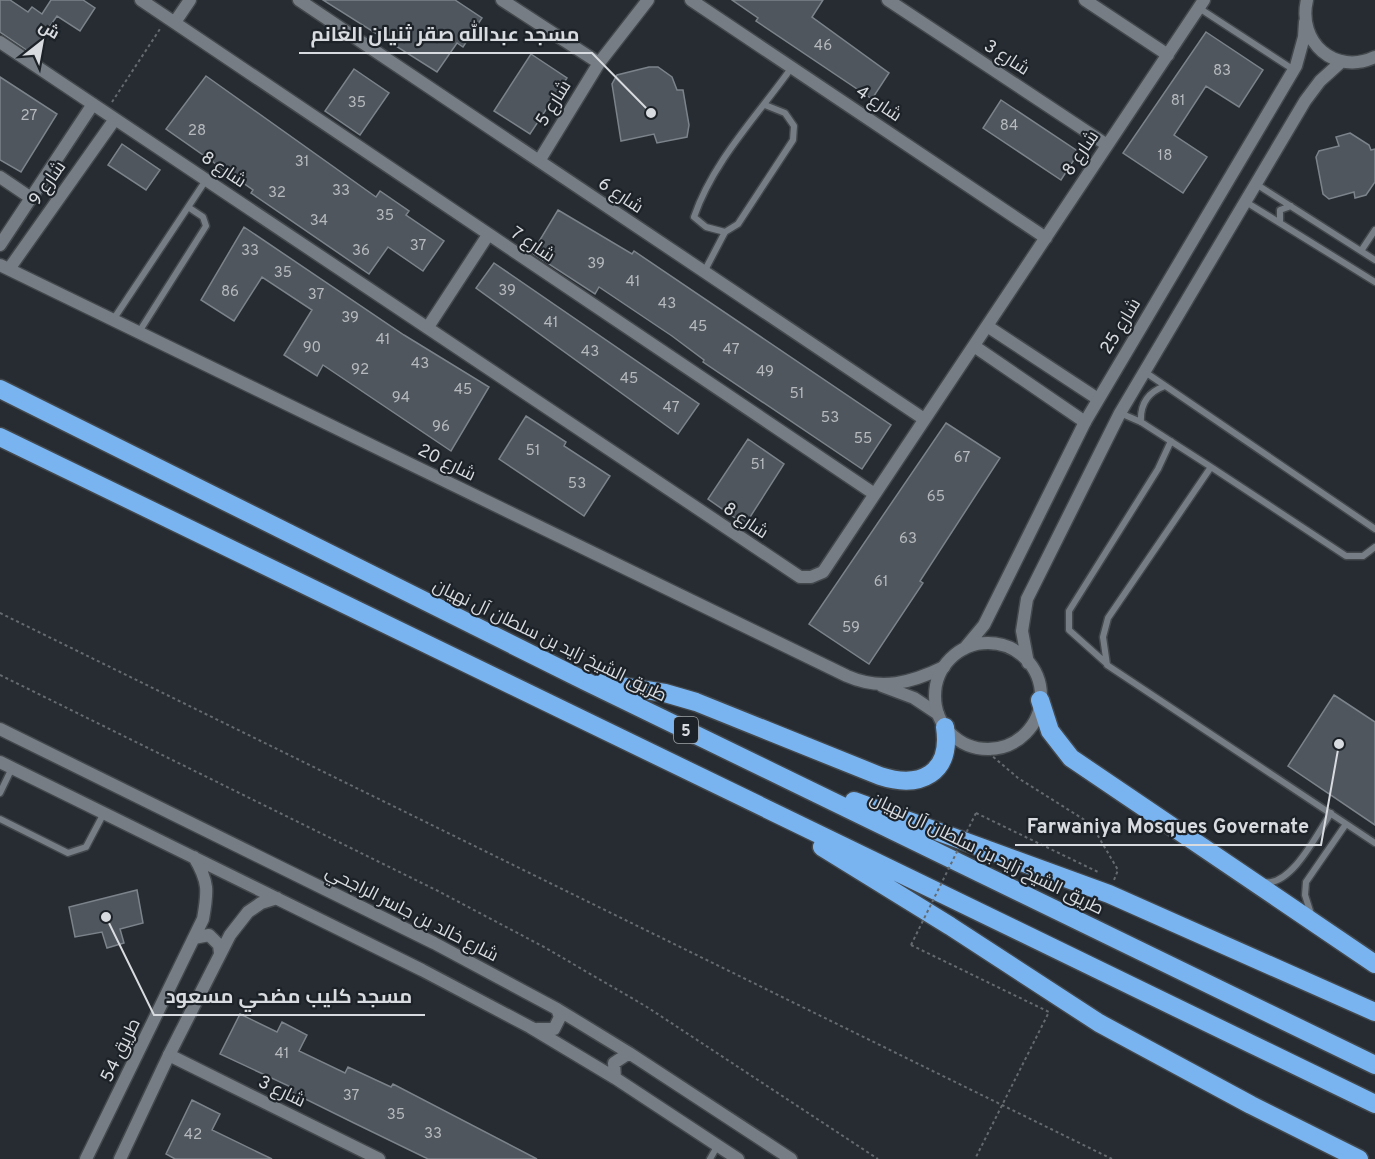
<svg xmlns="http://www.w3.org/2000/svg" width="1375" height="1159" viewBox="0 0 1375 1159" font-family="Overpass,Cairo,sans-serif">
<rect width="100%" height="100%" fill="#262c32"/>
<path fill="#4f565d" stroke="#7c838a" stroke-width="1.5" d="M0 0H10L28 12 32 7 42 14 51 0H83L95 8 80 31 57 16 31 53 0 32Z
M323 0H455L482 18 463 47 457 43 437 72Z
M732 0H823L812 17 889 73 872 99 756 21 758 18Z
M1206 32 1263 70 1239 107 1206 86 1174 135 1207 157 1183 193 1123 153Z
M531 54 567 78 530 134 494 111Z
M649 67H658L672 77 677 90H683L689 125 687 137 657 143 654 134 621 141 612 84 617 75Z
M354 69 389 93 360 135 325 111Z
M206 76 376 197 380 191 409 211 406 215 444 241 423 271 388 247 369 274 251 193 253 190 166 129Z
M0 77 57 114 21 172 0 160Z
M1001 100 1079 152 1061 180 983 128Z
M1350 133 1369 145 1371 150 1375 149V182L1366 195 1355 198 1354 192 1329 199 1323 194 1316 157 1319 151 1339 146 1336 137Z
M122 144 160 170 146 190 108 165Z
M558 210 632 254 634 251 891 425 862 469 703 362 704 360 672 336 599 287 595 294 532 253Z
M244 227 404 335 489 387 451 451 323 365 317 376 284 355 312 310 262 277 234 321 201 300Z
M494 263 699 404 678 434 476 288Z
M526 416 566 442 564 446 610 476 584 516 499 459Z
M946 423 1000 458 920 581 923 583 869 664 809 624Z
M748 439 784 464 745 525 708 499Z
M1334 695 1375 722V825L1288 766Z
M137 890 143 923 120 929 124 943 107 948 102 932 75 937 69 907Z
M240 1014 277 1032 282 1022 307 1035 299 1051 345 1073 348 1067 391 1087 393 1084 537 1159H428L354 1123 289 1091 291 1087 220 1054Z
M192 1100 220 1114 212 1130 272 1159H175L166 1154Z"/>
<g fill="none" stroke-linecap="round" stroke-linejoin="round">
<g stroke="#43484d" stroke-width="9">
<path id="service" d="M1199 8 1294 70
M1256 184 1375 260
M1246 202 1375 282
M1280 222V210L1291 206
M725 232 706 227 694 217C713 161 758 115 792 67
M1361 251 1375 230
M704 272 725 232 738 224 793 140 794 126 785 113 765 105
M113 320 206 180
M139 332 206 226 203 217 188 207
M1145 372 1375 529
M1120 413 1141 422 1211 467 1346 556H1363L1375 547
M1141 422C1140 404 1148 392 1165 386
M1211 467 1108 618 1103 637 1107 665 1375 843
M1107 664 1069 630V611L1158 469 1171 441
M0 793 12 768
M0 819 68 853 86 847 104 813
M1264 882C1291 887 1317 834 1331 813
M1311 914 1305 895 1306 882 1346 824
M710 1159 718 1145"/>
</g>
<g stroke="#43484d" stroke-width="15">
<path id="minor" d="M141 0 873 493
M299 0 924 419
M502 0 599 63
M691 0 1046 238
M888 0 1107 145
M1085 0 1168 55
M175 22 190 0
M0 42 800 577H811L823 572 1204 0
M539 161 599 63 648 0
M0 177 31 198
M0 245 93 104
M0 265 847 676C881 691 911 683 944 667
M9 269 115 119
M987 326 1098 399
M428 327 488 235
M974 346 1085 422
M882 686 914 698 938 714
M169 1055 379 1159"/>
</g>
<g stroke="#43484d" stroke-width="15">
<path id="tertiary" d="M1307 0C1297 42 1335 76 1375 57
M935 696a53 53 0 1 1 106 0a53 53 0 1 1-106 0Z
M964 649 984 625 1085 422 1296 66 1304 37 1305 22
M1028 663 1022 631 1027 599 1120 413 1305 101 1320 81 1341 62
M0 729 434 943 557 1009 629 1053 791 1159
M0 762 422 970 530 1027 615 1078 738 1159
M194 938 209 935 219 945 220 953
M537 1029H554L560 1017 557 1009
M615 1078 614 1063 629 1053
M86 1159 203 919C208 891 209 882 194 857
M120 1159 169 1055 230 935 248 912 261 903 277 898"/>
</g>
<g stroke="#43484d" stroke-width="21">
<path id="motorway" d="M0 389 587 682 1375 1065
M0 437 1375 1104
M601 683 665 693 696 702 880 776C920 789 952 774 945 727
M1040 700 1050 731 1071 758 1375 964
M854 801 1109 894 1375 1012
M822 847 950 926 1099 1023 1251 1105 1359 1159"/>
</g>
<path stroke="#656a6f" stroke-width="2" stroke-dasharray="3 3" stroke-linecap="butt" d="M112 102 160 29
M0 613 1112 1159
M0 675 438 891 544 947 647 1007 878 1159
M984 749 1018 778 1091 824 1118 870 1114 880
M976 813 1098 872
M911 945 1049 1012 975 1159"/>
<use href="#service" stroke="#767d84" stroke-width="6"/>
<use href="#minor" stroke="#767d84" stroke-width="12"/>
<use href="#tertiary" stroke="#767d84" stroke-width="12"/>
<use href="#motorway" stroke="#79b4f0" stroke-width="18"/>
<path stroke="#656a6f" stroke-width="2" stroke-dasharray="3 3" stroke-linecap="butt" d="M911 945 976 813"/>
</g>
<g text-anchor="middle" stroke-width="4.5" stroke-linejoin="round" paint-order="stroke">
<g font-size="15" fill="#b6babe">
<text x="823" y="50">46</text>
<text x="1222" y="75">83</text>
<text x="1178" y="105">81</text>
<text x="357" y="107">35</text>
<text x="29" y="120">27</text>
<text x="1009" y="130">84</text>
<text x="197" y="135">28</text>
<text x="1165" y="160">18</text>
<text x="302" y="166">31</text>
<text x="341" y="195">33</text>
<text x="277" y="197">32</text>
<text x="385" y="220">35</text>
<text x="319" y="225">34</text>
<text x="418" y="250">37</text>
<text x="250" y="255">33</text>
<text x="361" y="255">36</text>
<text x="596" y="268">39</text>
<text x="283" y="277">35</text>
<text x="633" y="286">41</text>
<text x="507" y="295">39</text>
<text x="230" y="296">86</text>
<text x="316" y="299">37</text>
<text x="667" y="308">43</text>
<text x="350" y="322">39</text>
<text x="551" y="327">41</text>
<text x="698" y="331">45</text>
<text x="383" y="344">41</text>
<text x="312" y="352">90</text>
<text x="731" y="354">47</text>
<text x="590" y="356">43</text>
<text x="420" y="368">43</text>
<text x="360" y="374">92</text>
<text x="765" y="376">49</text>
<text x="629" y="383">45</text>
<text x="463" y="394">45</text>
<text x="797" y="398">51</text>
<text x="401" y="402">94</text>
<text x="671" y="412">47</text>
<text x="830" y="422">53</text>
<text x="441" y="431">96</text>
<text x="863" y="443">55</text>
<text x="533" y="455">51</text>
<text x="962" y="462">67</text>
<text x="758" y="469">51</text>
<text x="577" y="488">53</text>
<text x="936" y="501">65</text>
<text x="908" y="543">63</text>
<text x="881" y="586">61</text>
<text x="851" y="632">59</text>
<text x="282" y="1058">41</text>
<text x="351" y="1100">37</text>
<text x="396" y="1119">35</text>
<text x="433" y="1138">33</text>
<text x="193" y="1139">42</text>
</g>
<rect fill="#1c2228" stroke="#a0a4a8" stroke-width="1.5" x="674" y="717" width="24" height="26" rx="4.5"/>
<g font-size="16" font-weight="bold" fill="#d8dbdf">
<text x="686" y="736">5</text>
</g>
<g font-size="18" fill="#d8dbdf" stroke="#1c2228">
<text transform="translate(1007 57) rotate(33)" y="6">شارع 3</text>
<text transform="translate(553 103) rotate(-58)" y="6">شارع 5</text>
<text transform="translate(879 103) rotate(34)" y="6">شارع 4</text>
<text transform="translate(1080 153) rotate(-56)" y="6">شارع 8</text>
<text transform="translate(224 169) rotate(34)" y="6">شارع 8</text>
<text transform="translate(47 183) rotate(-55)" y="6">شارع 9</text>
<text transform="translate(621 195) rotate(34)" y="6">شارع 6</text>
<text transform="translate(533 244) rotate(34)" y="6">شارع 7</text>
<text transform="translate(1120 326) rotate(-59)" y="6">شارع 25</text>
<text transform="translate(447 462) rotate(26)" y="6">شارع 20</text>
<text transform="translate(746 520) rotate(34)" y="6">شارع 8</text>
<text transform="translate(550 640) rotate(26)" y="6">طريق الشيخ زايد بن سلطان آل نهيان</text>
<text transform="translate(987 853) rotate(26)" y="6">طريق الشيخ زايد بن سلطان آل نهيان</text>
<text transform="translate(412 913) rotate(27)" y="6">شارع خالد بن جاسر الراجحي</text>
<text transform="translate(120 1050) rotate(-64)" y="6">طريق 54</text>
<text transform="translate(282 1091) rotate(26)" y="6">شارع 3</text>
</g>
</g>
<path fill="none" stroke="#d8dbdf" stroke-width="2" d="M651 113L592 53H299M1339 744L1321 845H1015M106 917L154 1015H425"/>
<g fill="#d8dbdf" stroke="#1c2228" stroke-width="2">
<circle cx="651" cy="113" r="6"/>
<circle cx="1339" cy="744" r="6"/>
<circle cx="106" cy="917" r="6"/>
</g>
<g font-size="20" text-anchor="middle" font-weight="bold" fill="#d8dbdf" stroke="#1c2228" stroke-width="4.5" stroke-linejoin="round" paint-order="stroke">
<text x="445" y="41">مسجد عبدالله صقر ثنيان الغانم</text>
<text x="1168" y="833">Farwaniya Mosques Governate</text>
<text x="289" y="1003">مسجد كليب مضحي مسعود</text>
</g>
<g transform="translate(42 42) rotate(31)" stroke="#1c2228" stroke-width="4.5" paint-order="stroke">
<path d="M0-4.5L10 22L0 15L-10 22Z" fill="#d8dbdf"/>
<text y="-9" font-size="16" font-weight="bold" text-anchor="middle" fill="#d8dbdf">ش</text>
</g>
</svg>
